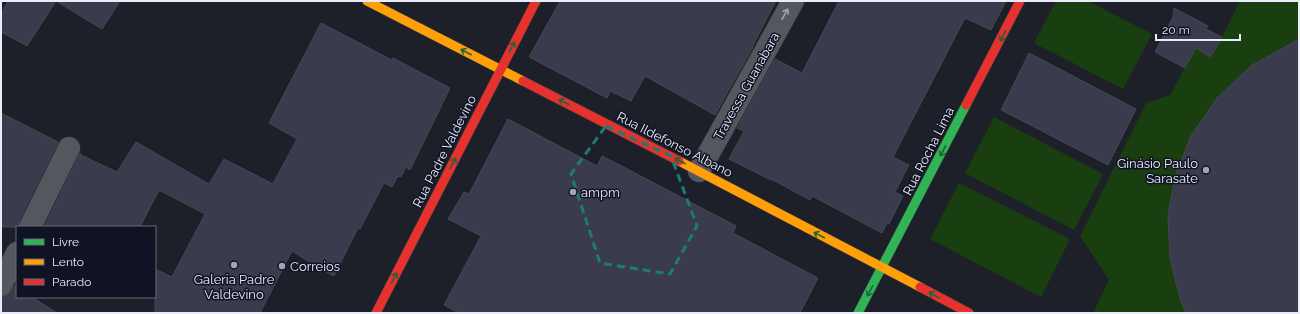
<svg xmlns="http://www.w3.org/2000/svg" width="1300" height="314" viewBox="0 0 1300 314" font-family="Raleway,sans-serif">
<rect width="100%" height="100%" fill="#1e2029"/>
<path fill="#193e10" d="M1056 1H1088L1152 34 1123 89 1034 43Z
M1240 1H1299V313H1093L1109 280 1080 236 1146 103 1170 95 1196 48 1212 57Z
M994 117 1103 174 1074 230 965 173Z
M959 183 1070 239 1041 297 930 239Z"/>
<path fill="#3a3b4d" stroke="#454750" d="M8 1H56L27 46 1 32V14Z
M56 1H120L102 29Z
M560 1H776L752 47H753L715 115 645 76 631 101 610 91 607 98 529 57Z
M839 1H1006L991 30 965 18 893 157 909 165 895 192 903 196 889 224 887 223 882 233 812 196 810 200 771 179V180L729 159 744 131 737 128 775 59 802 73Z
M1174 8 1208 26 1206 29 1222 37 1211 57 1196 48 1185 68 1155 52 1173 17Z
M321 23 392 60 393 58 450 88 410 170 406 167 401 177 398 176 392 187 384 183 360 229 358 228 334 276 322 270 292 251 260 313H155V269L172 277 205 214 159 190 140 227H44L80 153 81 155 117 172 136 142 209 184 224 159 273 184 297 139 269 123Z
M1299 39V313H1186L1181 302 1170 259 1168 216 1175 176 1191 136 1217 98 1251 66Z
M1029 53 1136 109 1108 165 1001 110Z
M1 113 58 142 19 221 18 227H1Z
M508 119 597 166 602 156 612 161 736 226 733 233 818 278 800 313H459L444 305 481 236 448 219 464 192 469 194Z
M14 286 17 288V297H32L57 313H1V297L8 295Z"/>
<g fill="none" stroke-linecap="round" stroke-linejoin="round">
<g stroke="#3a3b43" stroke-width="23">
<path id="street" d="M699 171 793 1
M30 227 69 148
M1 285 17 253"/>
</g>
<g stroke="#3a3b43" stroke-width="10">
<path id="fast" d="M858 313 966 105"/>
</g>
<g stroke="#3a3b43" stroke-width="10">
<path id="slow" d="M367 1 523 81
M679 161 920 287"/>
</g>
<g stroke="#3a3b43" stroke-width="10">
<path id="jam" d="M523 81 679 161
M966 105 1020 1
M920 287 969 313
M376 313 536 1"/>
</g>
<use href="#street" stroke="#55575f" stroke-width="22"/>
<use href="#fast" stroke="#30b455" stroke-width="9"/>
<use href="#slow" stroke="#ff9f0a" stroke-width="9"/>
<use href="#jam" stroke="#e5322d" stroke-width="9"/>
</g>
<defs><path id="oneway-shaft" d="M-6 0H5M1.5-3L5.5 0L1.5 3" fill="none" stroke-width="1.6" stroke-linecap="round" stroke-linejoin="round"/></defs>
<use stroke="#9fa2ac" href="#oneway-shaft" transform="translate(785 14) rotate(-61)"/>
<g stroke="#20643c">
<use href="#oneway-shaft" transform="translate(1003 36) rotate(117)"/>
<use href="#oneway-shaft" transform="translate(512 47) rotate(-63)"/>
<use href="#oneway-shaft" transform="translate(466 52) rotate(-153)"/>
<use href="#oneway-shaft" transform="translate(564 102) rotate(-153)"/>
<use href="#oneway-shaft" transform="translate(943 151) rotate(117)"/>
<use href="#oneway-shaft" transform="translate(680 161) rotate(-153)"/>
<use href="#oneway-shaft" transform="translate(453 163) rotate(-63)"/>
<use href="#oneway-shaft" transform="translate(819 235) rotate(-152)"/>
<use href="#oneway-shaft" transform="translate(394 278) rotate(-63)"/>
<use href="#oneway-shaft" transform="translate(870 291) rotate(118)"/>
<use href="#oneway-shaft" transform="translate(934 295) rotate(-153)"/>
</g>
<path fill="none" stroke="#1a7c75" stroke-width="3" stroke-dasharray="8 5" stroke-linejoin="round" d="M606 126 671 156 697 226 670 274 600 263 571 174Z"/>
<g fill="#a2a5b0" stroke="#101324" stroke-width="1.5">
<circle cx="1206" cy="170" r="4"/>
<circle cx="573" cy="192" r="4"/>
<circle cx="234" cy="265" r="4"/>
<circle cx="282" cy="266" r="4"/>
</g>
<g text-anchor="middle" stroke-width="3" stroke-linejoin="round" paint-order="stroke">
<g font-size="13" fill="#e9ecf9" stroke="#101324">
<text transform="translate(746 86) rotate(-61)" y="5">Travessa Guanabara</text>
<text transform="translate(675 144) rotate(27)" y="5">Rua Ildefonso Albano</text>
<text transform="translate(444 151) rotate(-63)" y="5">Rua Padre Valdevino</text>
<text transform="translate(928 151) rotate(-63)" y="5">Rua Rocha Lima</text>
</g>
<g font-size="13" fill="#e9ecf9" stroke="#101324" text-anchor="start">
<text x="1198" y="168" text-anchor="end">Ginásio Paulo<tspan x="1198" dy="15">Sarasate</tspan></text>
<text x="581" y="197">ampm</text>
<text x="290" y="271">Correios</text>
<text x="234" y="284" text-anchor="middle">Galeria Padre<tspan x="234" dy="15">Valdevino</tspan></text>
</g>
</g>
<rect width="1300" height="314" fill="none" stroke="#e9ecf9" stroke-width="4"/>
<rect x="16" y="226" width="140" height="72" fill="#101324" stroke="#676a79"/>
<rect x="24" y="239" width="20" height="6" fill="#30b455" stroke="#676a79"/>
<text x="52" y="246" font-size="12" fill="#e9ecf9">Livre</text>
<rect x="24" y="259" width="20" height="6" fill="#ff9f0a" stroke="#676a79"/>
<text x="52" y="266" font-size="12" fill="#e9ecf9">Lento</text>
<rect x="24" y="279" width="20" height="6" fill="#e5322d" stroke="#676a79"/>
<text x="52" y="286" font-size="12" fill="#e9ecf9">Parado</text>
<path d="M1156 34v6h84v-6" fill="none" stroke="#e9ecf9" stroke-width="2"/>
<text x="1162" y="34" font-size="12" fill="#e9ecf9" stroke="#101324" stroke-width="3" paint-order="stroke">20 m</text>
</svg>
